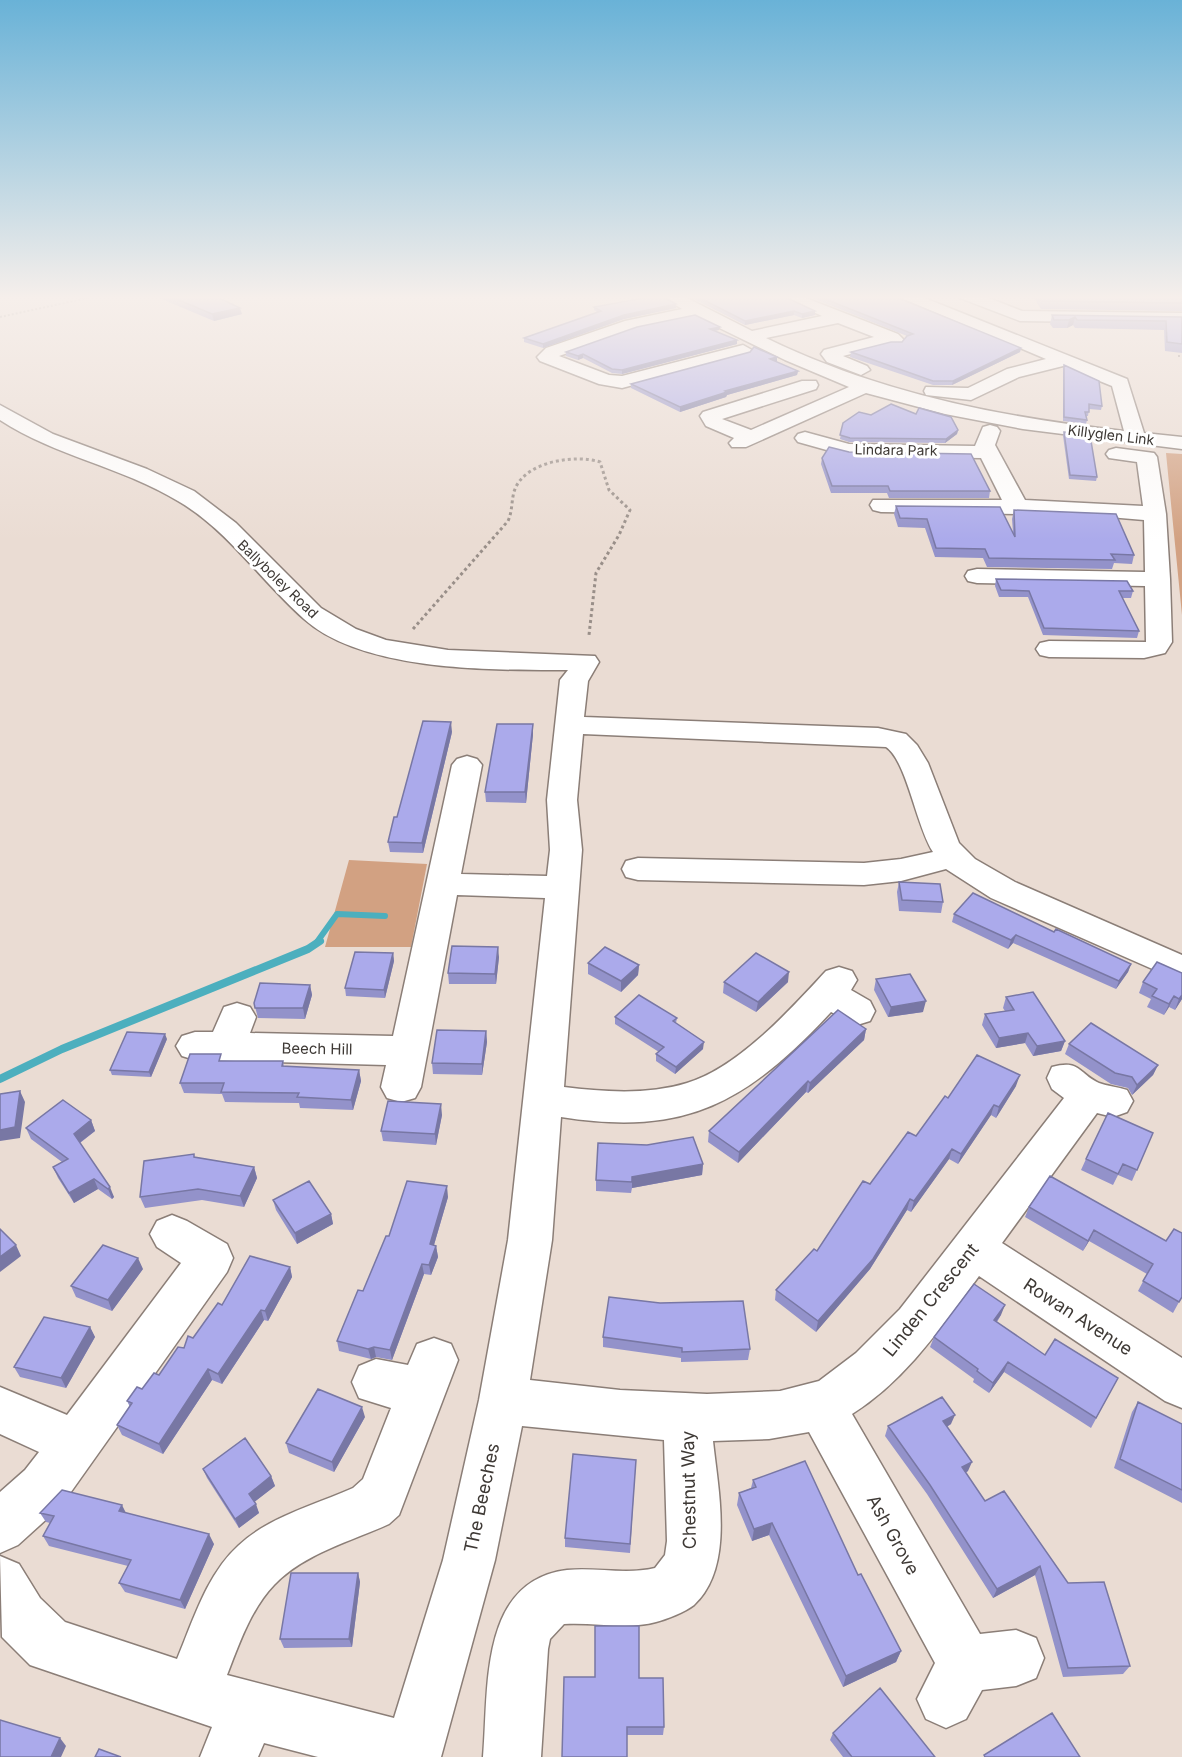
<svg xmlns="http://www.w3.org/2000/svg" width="1182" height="1757" viewBox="0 0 1182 1757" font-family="Inter,sans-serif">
<rect width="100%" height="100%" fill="#eadcd3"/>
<path fill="#d2a182" d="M1166 453 1182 454V615Z
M349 860 427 864 411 947H325Z"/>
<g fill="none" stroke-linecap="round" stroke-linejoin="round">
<path stroke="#4cafbe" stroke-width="6" d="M317 942 337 914 385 916"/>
<path stroke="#4cafbe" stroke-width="8" d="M0 1079 62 1049 308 949 320 941"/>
<g stroke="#8b7e77" stroke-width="3">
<path id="minor" d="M660 295H681L752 331 822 316 776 295H798L898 334 904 340 901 344H890L843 356 867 366 870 370 861 375 827 362 821 354 824 350 874 337 838 323 766 338C879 393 999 417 1124 431L1112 386 1063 366 1019 377 971 400 926 395 924 391 926 387 968 388 1007 369 1046 359 894 295H917L1127 379 1144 433 1182 437V449L1023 429 945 414 866 393 746 447H732L729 443 734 438 706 426 700 416 703 412 802 381H816L818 385 816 389 722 419 751 430 849 387 785 360 695 316 636 329 559 356 609 375 622 376 743 345 752 350 749 354 622 388 599 384 540 361 537 357 546 348 625 321 682 309Z
M958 295H981L1022 311 1182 313V323L1020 321 960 298Z
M0 405 53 434 147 469 194 491 236 523 321 608 356 629 386 640 448 650 595 656 599 662 588 681 584 717 878 728 906 734 917 745 928 763 959 843 975 859 1015 882 1182 955V982L991 898 946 869 901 881 864 885 638 880 626 877 622 869 626 861 638 858 864 863 901 859 933 852C916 826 907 761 886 747L583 734 577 800 582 850 564 1087C604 1092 648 1095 687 1083 738 1068 791 1009 826 971L839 967 852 971 857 980 851 990 870 1001 875 1011 870 1021 857 1025 831 1012C747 1102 687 1137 561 1117L552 1240 530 1380 620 1390 707 1394 780 1391 819 1381 856 1353 900 1309 1064 1098 1052 1089 1047 1078 1052 1067C1080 1059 1078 1073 1099 1083 1107 1086 1118 1087 1127 1090L1133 1101 1127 1112 1113 1117 1097 1113 1002 1243 1182 1358V1408L1165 1401 979 1276C942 1326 906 1380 852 1414L980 1634 1016 1630 1036 1638 1044 1658 1036 1678 1016 1686 982 1690 966 1719 946 1728 926 1719 917 1699 935 1663 809 1432 769 1439 713 1441C718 1490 735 1567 694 1605 685 1612 667 1619 656 1622 628 1630 594 1622 564 1624L550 1639 548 1649 541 1757H483C489 1691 478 1581 567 1570 596 1567 626 1575 655 1568L665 1555 667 1541 664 1440 522 1426 495 1560 441 1757H318L264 1743 258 1757H200L212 1727 30 1665 2 1637 0 1556 19 1564 40 1598 65 1622 177 1659C193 1621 207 1574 238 1546 268 1517 315 1505 353 1488L363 1479 391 1408 359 1398 352 1382 359 1366 376 1359 408 1365 417 1344 434 1338 451 1344 458 1360 399 1515 389 1524C352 1541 303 1554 274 1585 251 1609 239 1644 227 1675L394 1718 443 1560 479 1400 508 1240 545 898 457 895 421 1087 415 1098 401 1102 387 1098 381 1087 386 1065 195 1060 182 1056 176 1046 182 1036 195 1032H213L224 1007 237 1003 250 1007 256 1017 250 1033 393 1036 452 765 457 759 467 756 477 759 482 765 461 874 547 876 550 850 547 800 560 680 568 670C493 670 363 672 304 619 261 581 228 530 178 501 122 467 55 456 0 420Z
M990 425 997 427 1000 431 995 445 1025 500 1143 506 1137 462 1109 458 1106 454 1109 450 1116 448 1154 453 1157 457 1166 514 1170 579 1172 642 1165 653 1144 658 1049 657 1040 655 1036 649 1040 643 1049 641 1146 642 1145 586 977 583 968 581 965 576 968 571 977 569 1145 572 1144 520 1085 515 881 512 873 510 870 505 873 500H1002L981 458 848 456 798 442 795 438 798 434 805 432 849 444 975 446 983 427Z
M172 1215 187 1221 227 1244 233 1258 227 1272 61 1506 18 1545 0 1553V1492L25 1470 39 1452 0 1434V1387L67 1415 181 1263 157 1247 150 1234 157 1221Z"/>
</g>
<path stroke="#998f89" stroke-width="2" stroke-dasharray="2 2" stroke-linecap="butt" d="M0 317 101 295
M1178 356H1182"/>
<path stroke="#998f89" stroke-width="3" stroke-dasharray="3 3" stroke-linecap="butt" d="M413 629 508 521C513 510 511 499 515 489 526 461 576 454 600 462L609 490 630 510 619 535 596 573 589 635"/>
<use href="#minor" fill="#fff" fill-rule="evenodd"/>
</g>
<path fill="#9392ca" d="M152 295H213L242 314 214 321Z
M686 295H781L815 315 802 318 794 315 745 325Z
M805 295H892L1021 348 1020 352 952 385H933L850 357 851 352 902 342 907 336Z
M1032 295H1182V311L1041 309Z
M676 304V308L624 319 543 348 524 342V338L597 312 594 310V307Z
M1052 315 1182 317V353L1165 351 1164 330 1075 328 1073 325 1067 328H1053L1050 324Z
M719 330 715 331 737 344 622 374 612 373 583 358 578 360 566 356V352Z
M777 357V361L776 362 798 371 797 375 727 395 726 397 680 412 631 388V384Z
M1064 365 1102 406 1101 410 1089 409 1088 416H1086L1087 420 1086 424 1063 421V369Z
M916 414 958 430 957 434 945 443 849 442 840 439 843 423 871 415Z
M1064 432 1097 477 1096 481 1069 479 1063 436Z
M822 458 990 491 989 498H889L887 493H831L821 464Z
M896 506 1013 532 1012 519 1014 510 1134 555 1132 564 1114 563 1112 569 987 567 983 558 935 557 925 528 898 527 894 514Z
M996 579 1133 591 1131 598H1122L1139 631 1137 638 1043 635 1028 597H999L995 586Z
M452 732 423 853 390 852 388 842 397 817Z
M533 734 526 803 486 802 485 792Z
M899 882 943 902 941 913 899 911 897 892Z
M954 914 1054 932 1131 964 1128 972 1116 989 1013 943 1008 949 952 922Z
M393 953 394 961 385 998 346 996 345 988Z
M499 957 496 984H449L448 973Z
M588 963 639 965 638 975 621 992 588 974Z
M1182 973V999L1175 1010 1169 1007 1164 1015 1147 1007 1151 999 1139 993 1143 982Z
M876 979 923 1012 888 1017 874 990Z
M724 982H788L756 1012 723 993Z
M310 985 312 995 305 1019 258 1018 254 1003Z
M1006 997 1065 1041 1061 1051 1033 1056 1025 1043 996 1048 982 1025 985 1014 1005 1011 1003 1008Z
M615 1017 677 1018 676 1023 703 1049 675 1074 656 1061V1054L659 1052 615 1024Z
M866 1029 864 1040 808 1093 806 1092 738 1163 708 1142 709 1131Z
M486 1031 487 1042 482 1075 433 1074 432 1063Z
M167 1039 151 1077 112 1075 110 1070Z
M1069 1044 1158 1065 1153 1075 1132 1095 1128 1088 1111 1084 1065 1054Z
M283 1061 284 1067 359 1070 361 1081 353 1110 300 1108 299 1103 225 1102 222 1094 184 1093 180 1083Z
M1016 1086 996 1118 991 1115 958 1164 949 1159 911 1212 907 1210 870 1269 816 1332 775 1300 776 1290 817 1251 870 1184 916 1136 948 1098Z
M442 1115 436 1145 383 1141 381 1131Z
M91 1120 95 1131 80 1143 114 1197 112 1199 98 1189 74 1203 58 1178 53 1167 62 1162 31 1139 26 1128Z
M1153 1133 1132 1181 1118 1175 1113 1185 1081 1170 1086 1159Z
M195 1157 254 1167 257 1178 244 1207 202 1200 145 1208 140 1197Z
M703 1164 702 1175 632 1188 631 1193 596 1191V1180Z
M448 1197 434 1245 436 1246 438 1257 431 1275 424 1274 392 1360 376 1357 371 1359 339 1351 337 1341 363 1291 389 1236Z
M273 1200 331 1214 333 1224 297 1244 276 1210Z
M1029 1207 1166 1241 1179 1302 1173 1313 1138 1291 1147 1274 1089 1241 1083 1251 1025 1217Z
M290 1267 292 1277 268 1321 264 1320 222 1384 212 1380 163 1454 122 1435 117 1425 130 1407 127 1401 159 1375 184 1348 222 1305Z
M143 1269 112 1311 76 1297 71 1286Z
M1001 1315 997 1322 1045 1355 1118 1378 1091 1428 1004 1372 989 1393 973 1382 974 1379 930 1347 934 1337Z
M90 1327 95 1337 66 1388 20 1377 14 1367Z
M603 1337 750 1349 748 1360 681 1362V1358L603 1347Z
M1138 1402 1182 1424V1503L1114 1468 1132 1412Z
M365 1417 334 1472 289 1453 286 1443Z
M951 1424 947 1427 968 1471 965 1473 985 1501 1068 1583 1130 1666 1123 1674 1063 1677 1035 1575 993 1598 927 1494 885 1436 888 1426Z
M636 1460 630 1553 565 1547V1538Z
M203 1469 271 1476 275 1486 254 1502 259 1513 239 1528 207 1478Z
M753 1480 858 1575 901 1651 896 1662 843 1687 769 1535 752 1541 737 1505 739 1493 751 1488Z
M40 1513H126L214 1544 185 1609 125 1592 119 1583 128 1566 49 1546 43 1536 50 1523 46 1522Z
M358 1573 360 1582 352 1647 284 1648 280 1639Z
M639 1678 664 1727 663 1735H627L562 1757Z
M833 1733 935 1757H843L830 1740Z"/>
<path fill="#7877a4" d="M676 304V308L624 319 543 348V344L624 315Z
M240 308 242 314 214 321 212 314Z
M794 311V315L745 325V321Z
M815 311V315L802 318V314Z
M1075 317 1073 325 1067 328 1069 320Z
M720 327 719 330 709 332 710 329Z
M737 340V344L622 374V370Z
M1021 348 1020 352 952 385 953 381Z
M583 354V358L578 360V356Z
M777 357V361L769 363 770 359Z
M798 371 797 375 727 395 726 397 680 412V407L725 391Z
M958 430 957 434 945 443 946 439Z
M451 722 452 732 423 853 422 843Z
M533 724V734L526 803 525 792Z
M1016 935 1013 943 1008 949 1011 940Z
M498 947 499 957 496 984 495 974Z
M393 953 394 961 385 998 384 990Z
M1131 964 1128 972 1116 989 1119 981Z
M639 965 638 975 621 992V981Z
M789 972 788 982 756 1012 758 1002Z
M310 985 312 995 305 1019 303 1008Z
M1182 995V999L1175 1010 1179 999Z
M1174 996 1169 1007 1164 1015 1169 1004Z
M926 1001 923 1012 888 1017 891 1007Z
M866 1029 864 1040 808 1093 810 1083Z
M486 1031 487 1042 482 1075V1064Z
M1028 1033 1025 1043 996 1048 999 1038Z
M165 1034 167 1039 151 1077 149 1072Z
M1065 1041 1061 1051 1033 1056 1037 1046Z
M704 1042 703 1049 675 1074 676 1067Z
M1158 1065 1153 1075 1132 1095 1137 1085Z
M359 1070 361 1081 353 1110 351 1100Z
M1020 1075 1016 1086 996 1118 999 1107Z
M808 1081 806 1092 738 1163 739 1152Z
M20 1091 25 1102 20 1138 0 1141V1130Z
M441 1104 442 1115 436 1145 435 1134Z
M994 1105 991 1115 958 1164 961 1154Z
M91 1120 95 1131 78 1144 74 1134Z
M952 1149 949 1159 911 1212 914 1201Z
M703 1164 702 1175 632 1188V1177Z
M254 1167 257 1178 244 1207 240 1196Z
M94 1179 98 1189 74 1203 69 1193Z
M447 1186 448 1197 431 1255 430 1244Z
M110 1187 114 1197 112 1199 108 1189Z
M910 1199 907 1210 870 1269 816 1332 818 1321Z
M331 1214 333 1224 297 1244 295 1233Z
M1094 1230 1089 1241 1083 1251 1088 1241Z
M16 1245 21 1256 0 1272V1257Z
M436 1246 438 1257 431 1275 429 1265Z
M138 1258 143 1269 112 1311 108 1300Z
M422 1264 424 1274 392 1360 390 1350Z
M290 1267 292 1277 268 1321 265 1311Z
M1005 1305 1001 1315 990 1330 994 1320Z
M261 1310 264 1320 222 1384 218 1374Z
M90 1327 95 1337 66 1388 61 1378Z
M374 1347 376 1357 371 1359 368 1349Z
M1008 1362 1004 1372 989 1393 993 1383Z
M208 1369 212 1380 163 1454 159 1444Z
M362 1407 365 1417 334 1472 332 1462Z
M955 1415 951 1424 939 1431 943 1421Z
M972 1462 968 1471 958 1477 962 1467Z
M271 1476 275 1486 253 1503 249 1494Z
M256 1504 259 1513 239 1528 235 1519Z
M122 1505 127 1515 119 1511Z
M772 1523 769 1535 752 1541 754 1529Z
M209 1534 214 1544 185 1609 180 1600Z
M1040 1566 1035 1575 993 1598 997 1589Z
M358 1573 360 1582 352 1647 349 1639Z
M901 1651 896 1662 843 1687 846 1676Z
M60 1738 66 1746 61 1757H51Z"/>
<path fill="#abaaeb" stroke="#7877a4" stroke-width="1.5" d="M167 295H213L240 308 212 314Z
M660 295 676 304 624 315 543 344 524 338 601 311 594 307Z
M694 295H781L815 311 802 314 794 311 745 321Z
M815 295H891L1021 348 953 381H933L851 352 891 342H902L907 336 913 334Z
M1039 295H1182V303L1042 301Z
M695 315 720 327 710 329 737 340 622 370 612 369 583 354 578 356 566 352 637 327Z
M1052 315 1182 317V344L1167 342 1166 321 1077 320 1075 317 1069 320H1054Z
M754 347 777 357 770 359 798 371 725 391 727 392 680 407 631 384 750 352Z
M1064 365 1099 381 1102 406 1089 404V412H1085L1087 420 1064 417Z
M891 404 916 414 919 408 951 417 958 430 946 439 850 438 840 435 843 423 859 412 871 415Z
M1064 432 1090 435 1097 477 1070 475Z
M829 447 849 452 971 454 990 491H890L888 486H832L822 458Z
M896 506 1000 507 1015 537 1014 510 1116 514 1134 555 1111 554 1115 560 989 558 985 549 936 548 927 519 900 518Z
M996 579 1127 581 1133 591H1119L1139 631 1044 628 1029 591 1001 590Z
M423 721 451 722 422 843 388 842 394 817H397Z
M497 724H533L525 792H485Z
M899 882 940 884 943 902 902 900Z
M973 893 1054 932 1056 929 1131 964 1119 981 1016 935 1011 940 954 914Z
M452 946 498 947 495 974 448 973Z
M605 947 639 965 621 981 588 963Z
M355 952 393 953 384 990 345 988Z
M756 953 789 972 758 1002 724 982Z
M1157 962 1182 973V995L1179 999 1174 996 1169 1004 1152 996 1157 989 1143 982Z
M910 974 926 1001 891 1007 876 979Z
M260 983 310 985 303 1008H255L254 1003Z
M1033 992 1065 1041 1037 1046 1028 1033 999 1038 985 1014 1014 1010 1006 997Z
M639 995 677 1018 673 1021 704 1042 676 1067 656 1054 664 1047 615 1017Z
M838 1010 866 1029 810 1083 808 1081 739 1152 709 1131Z
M1091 1023 1158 1065 1137 1085 1132 1077 1115 1073 1069 1044Z
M437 1030 486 1031 482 1064 432 1063Z
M127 1032 165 1034 149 1072 110 1070Z
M190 1054H221L219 1061H283L282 1066 359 1070 351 1100 297 1097 299 1093 221 1092 224 1083H180Z
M977 1055 1020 1075 999 1107 994 1105 961 1154 952 1149 914 1201 910 1199 873 1259 818 1321 776 1290 814 1249 817 1251 863 1181 870 1184 908 1132 916 1136 945 1096 948 1098Z
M20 1091 15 1127 0 1130V1094Z
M63 1100 91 1120 74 1134 110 1187 108 1189 94 1179 69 1193 53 1167 68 1159 26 1128Z
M388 1101 441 1104 435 1134 381 1131Z
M1108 1113 1153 1133 1137 1170 1123 1164 1118 1174 1086 1159Z
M693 1137 703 1164 632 1177V1182L596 1180 598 1143 647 1145Z
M194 1154V1157L254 1167 240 1196 198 1189 140 1197 144 1161Z
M1050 1176 1166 1241 1174 1229 1182 1233V1297L1179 1302 1143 1281 1153 1264 1094 1230 1088 1241 1029 1207Z
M309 1181 331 1214 295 1233 273 1200Z
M407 1181 447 1186 430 1244 436 1246 429 1265 422 1264 390 1350 374 1347 368 1349 337 1341 358 1290 363 1291 386 1236H389Z
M0 1229 16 1245 0 1257Z
M103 1245 138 1258 108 1300 71 1286Z
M250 1256 290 1267 265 1311 261 1310 218 1374 208 1369 159 1444 117 1425 132 1403 127 1401 137 1387 142 1389 154 1373 159 1375 178 1347 184 1348 188 1336 193 1338 218 1303 222 1305Z
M974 1284 1005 1305 994 1320 1045 1355 1055 1339 1118 1378 1096 1418 1008 1362 993 1383 977 1371 978 1369 934 1337Z
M609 1297 660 1303 743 1301 750 1349 682 1352V1348L603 1337Z
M44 1317 90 1327 61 1378 14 1367Z
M318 1389 362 1407 332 1462 286 1443Z
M942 1397 955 1415 943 1421 972 1462 962 1467 985 1501 1004 1491 1068 1583 1104 1582 1130 1666 1068 1668 1040 1566 997 1589 930 1485 888 1426Z
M1138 1402 1182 1424V1490L1120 1459Z
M245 1438 271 1476 249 1494 256 1504 235 1519 203 1469Z
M573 1454 636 1460 630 1544 565 1538Z
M805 1461 858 1575 861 1574 901 1651 846 1676 772 1523 754 1529 739 1493 756 1487 753 1480Z
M62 1490 122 1505 119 1511 209 1534 180 1600 119 1583 131 1560 43 1536 54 1516 40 1513Z
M291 1573H358L349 1639H280Z
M595 1626H639V1678H663L664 1727H627V1757H562L564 1677H595Z
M880 1688 935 1757H852L833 1733Z
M1052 1713 1080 1757H985L984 1755Z
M0 1720 60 1738 51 1757H0Z
M99 1749 121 1757H95Z"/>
<linearGradient id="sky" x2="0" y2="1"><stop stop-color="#69b2d7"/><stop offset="0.55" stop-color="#f6efeb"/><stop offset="1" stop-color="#f6efeb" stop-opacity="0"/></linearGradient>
<rect width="1182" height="541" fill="url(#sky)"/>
<g text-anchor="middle" stroke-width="6" stroke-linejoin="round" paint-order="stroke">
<g font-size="14" fill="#3e3935" stroke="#fff">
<text transform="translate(1111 435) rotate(7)" y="5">Killyglen Link</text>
<text transform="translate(896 450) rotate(1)" y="5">Lindara Park</text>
<text transform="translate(278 579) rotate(44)" y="5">Ballyboley Road</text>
</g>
<g font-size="15" fill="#3e3935" stroke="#fff">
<text transform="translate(317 1049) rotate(1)" y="5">Beech Hill</text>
</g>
<g font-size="18" fill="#3e3935" stroke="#fff">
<text transform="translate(931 1300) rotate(-51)" y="6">Linden Crescent</text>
<text transform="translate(1078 1317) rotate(33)" y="6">Rowan Avenue</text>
<text transform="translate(689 1490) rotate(-91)" y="6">Chestnut Way</text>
<text transform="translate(482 1498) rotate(-78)" y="6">The Beeches</text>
<text transform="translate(893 1535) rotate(61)" y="6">Ash Grove</text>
</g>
</g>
</svg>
